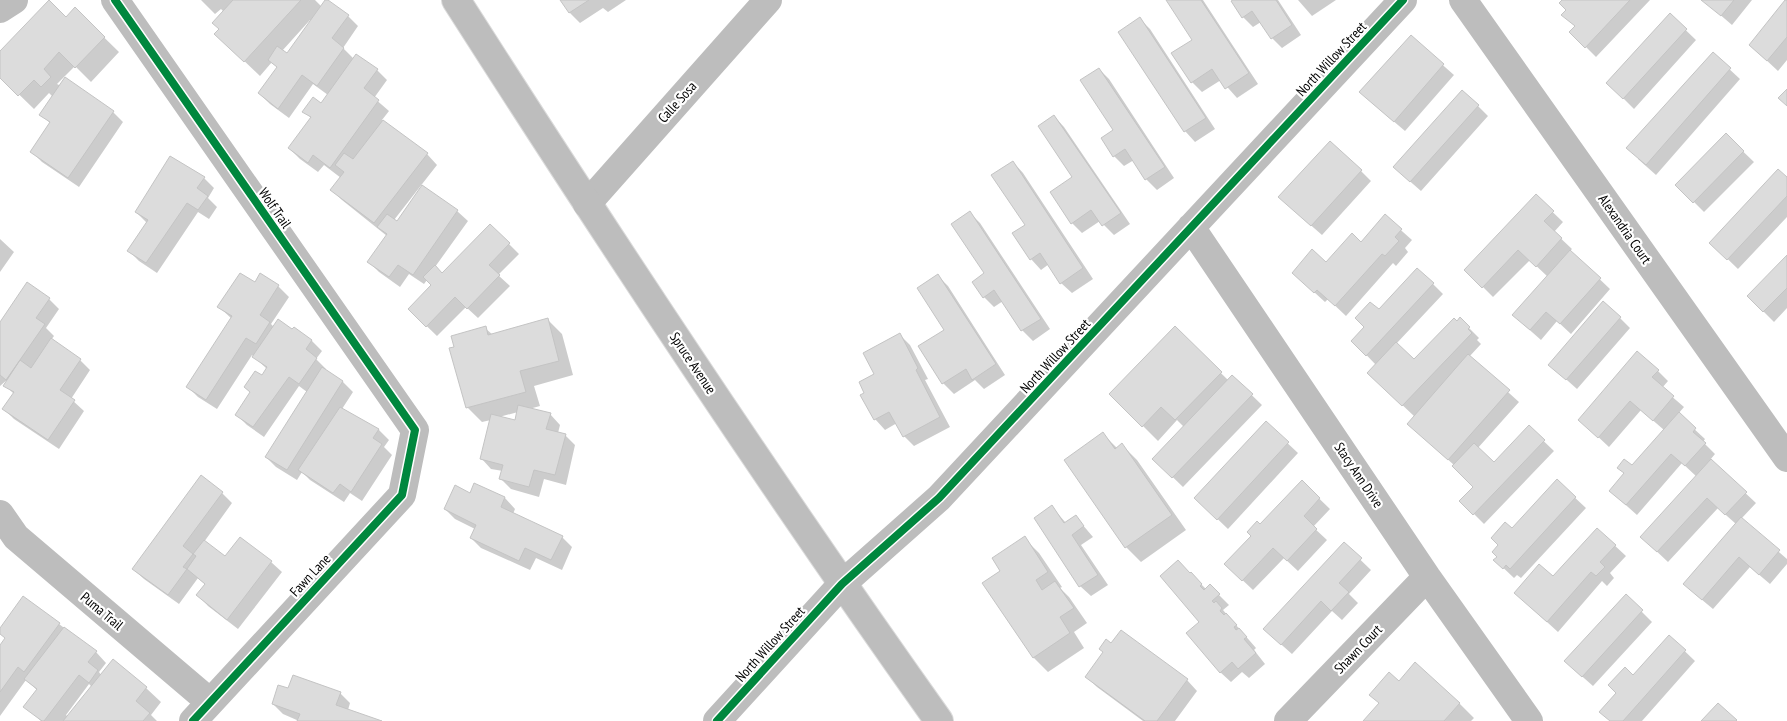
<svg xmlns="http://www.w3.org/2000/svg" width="1787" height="721" viewBox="0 0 1787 721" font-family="'PT Sans Narrow',sans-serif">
<rect width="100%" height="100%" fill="#fff"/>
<path fill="#0003" fill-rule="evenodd" d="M201 0H315L322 7 348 16 358 26 343 48 354 59 377 70 387 80 374 98 389 111 382 120 427 154 437 165 394 220 398 223 423 187 457 211 468 221 435 267 442 274 490 225 519 254 498 275 510 286 478 318 466 307 437 336 409 309 432 285 427 280 424 284 409 274 400 287 379 272 369 262 387 236 342 200 332 190 341 178 324 165 318 172 300 159 289 148 311 118 304 111 321 104 328 95 313 84 289 118 270 104 259 93 278 68 272 62 260 76 216 34 220 29 224 12 221 9 215 14ZM310 20 312 21 288 55 282 51Z
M561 0H626L608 12 603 8 580 23 570 13Z
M1167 0H1203L1258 84 1237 98 1221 80 1202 92 1192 82 1194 40Z
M1235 0H1278L1301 35 1282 48 1272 38 1261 22 1253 27 1243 17Z
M1298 0H1336L1312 16Z
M1564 0H1650L1596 57 1571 32 1576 27 1563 15 1567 10Z
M1703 0H1752L1732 25Z
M1787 0V60L1778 71 1750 45Z
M75 9 119 52 91 82 75 66 57 84 113 112 123 122 79 187 42 162 32 152 51 124 41 114 53 97 49 93 34 109 0 76V53L66 18Z
M1670 15 1696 40 1634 109 1618 93Z
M1140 19 1150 29 1215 129 1195 142 1185 131Z
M1411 37 1454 75 1405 131 1371 102Z
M1713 54 1740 79 1656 175 1638 159Z
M1099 69 1109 79 1174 178 1157 190 1146 179 1134 160 1124 166 1114 156 1115 130Z
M1478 106 1488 116 1421 191 1405 177Z
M1054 116 1064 127 1130 224 1114 235 1100 221 1082 233 1072 223 1073 177Z
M1726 135 1754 162 1704 212 1677 185Z
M1013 162 1023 173 1093 279 1072 293 1061 283 1049 264 1041 270 1031 259 1026 225Z
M1361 171 1371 181 1322 235 1290 207Z
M204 178 214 188 208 198 217 207 209 219 198 212 157 273 139 261 129 251 147 223 136 212Z
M1787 179V217L1738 269 1711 243Z
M1536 196 1563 222 1554 232 1572 249 1570 251 1610 289 1571 334 1557 321 1541 340 1524 325 1548 277 1530 260 1493 297 1466 270Z
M970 213 980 223 1050 329 1033 341 1022 330 1003 301 994 307 984 297 986 274Z
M1385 216 1412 240 1405 248 1408 252 1396 266 1393 263 1346 316 1328 299 1325 302 1304 283 1326 264 1361 243Z
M0 239 14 252 0 272Z
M1787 257V308L1774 322 1748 296Z
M260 275 278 286 289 297 271 324 274 327 293 331 294 329 312 341 322 351 316 359 326 369 325 370 343 382 353 392 342 409 379 430 389 440 384 447 392 455 362 501 350 493 344 502 310 480 302 472 297 480 276 467 266 457 307 392 299 386 264 437 247 425 237 415 251 393 245 387 262 377 267 369 252 355 217 409 198 397 188 387 232 319 219 307 255 284Z
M938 276 948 286 1005 375 984 389 975 380 954 394 943 383 920 347 945 330Z
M1433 284 1443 294 1396 344 1414 361 1460 319 1479 338 1477 340 1481 344 1469 357 1519 402 1477 449 1494 464 1529 427 1554 451 1484 524 1461 501 1475 487 1454 465 1419 434 1415 417 1379 383 1376 365 1353 341 1379 311Z
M49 299 59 309 46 328 54 336 51 340 80 360 90 370 71 399 84 411 59 449 14 419 4 409 14 394 5 385 8 379 0 386V324Z
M1620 318 1630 328 1577 389 1550 365Z
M548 320 562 334 573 375 534 386 540 406 529 409 550 414 560 425 558 433 565 435 575 445 566 485 544 479 539 497 511 489 501 479 503 471 491 469 481 458 491 420 482 422 467 407 456 348 485 328 493 335ZM518 412 516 421 499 417Z
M1175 328 1228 380 1232 376 1262 405 1183 487 1154 459 1184 427 1177 420 1158 441 1111 394Z
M900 335 910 345 928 379 925 380 950 427 914 446 904 436 897 423 885 430 875 419 876 375Z
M1658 371 1668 381 1662 388 1684 407 1678 414 1705 439 1703 442 1715 454 1710 460 1756 503 1741 519 1787 559V564L1770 584 1750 567 1713 609 1695 594 1736 524 1718 508 1668 562 1652 547 1697 477 1682 463 1637 515 1610 491 1664 430 1641 410 1609 447 1580 420Z
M1266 423 1298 453 1228 529 1206 508Z
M1103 434 1117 448 1122 445 1137 460 1186 530 1141 562 1126 547Z
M1557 481 1586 508 1521 578 1517 575 1514 578 1495 560 1498 557 1512 530Z
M1302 482 1330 509 1313 527 1327 540 1298 571 1284 558 1253 590 1236 574 1260 526Z
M475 485 505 498 515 509 513 514 562 537 572 547 562 570 536 558 530 570 481 548 471 538 475 529 455 519 445 509 470 494Z
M222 493 232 503 204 542 225 558 241 538 271 562 282 572 238 629 208 606 198 595 206 585 198 578 179 604 144 579 133 569Z
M1052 507 1066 523 1076 517 1093 537 1081 545 1108 585 1091 596 1080 586Z
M1597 529 1626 556 1610 573 1614 578 1607 586 1602 581 1558 632 1515 593 1554 578Z
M1024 538 1039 553 1062 587 1060 588 1069 597 1087 623 1074 632 1084 648 1048 672 1034 658 983 583 1002 571Z
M1344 544 1371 570 1349 594 1358 603 1342 620 1332 611 1292 654 1275 639Z
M1161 576 1201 584 1206 589 1210 586 1229 605 1223 610 1256 648 1254 650 1265 664 1249 678 1242 672 1231 682 1220 672 1200 622Z
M1626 596 1652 622 1593 686 1576 671Z
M59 624 96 652 106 663 99 672 101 675 113 661 146 688 161 702 151 715 157 721H41L25 706 37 690 26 680 0 716V647L6 639 0 633V630ZM89 684 92 687 68 717 66 715Z
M1669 636 1695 661 1642 721H1610L1633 676Z
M1111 645 1187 680 1197 691 1175 721H1143L1097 687 1086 676Z
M1399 683 1459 703 1474 718 1471 721H1365Z
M289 690 340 693 350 703 348 710 378 721H299L283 714 273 704Z"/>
<path fill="#dcdcdc" stroke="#c4c4c4" d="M49 0 66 17 75 7 105 37 75 68 59 52 44 69 51 77 41 87 34 80 18 96 0 78V51Z
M233 0H301L244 62 214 34 219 29 212 23Z
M325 0H328L349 15 332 38 344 48 317 86 302 75 278 109 258 93 277 67 268 60 277 46 287 53Z
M560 0H589L569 13Z
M1166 0H1201L1249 73 1225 89 1212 69 1191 83 1171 53 1192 40Z
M1233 0H1276L1292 25 1271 39 1252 11 1242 18 1231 1Z
M1562 0H1630L1585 48 1569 32 1575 26 1561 15 1566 10 1559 3Z
M1701 0H1734L1721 16Z
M1785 0H1787V37L1767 61 1749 45Z
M1670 13 1687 29 1623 99 1606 83Z
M1140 17 1206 118 1184 132 1118 32Z
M1411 35 1444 64 1394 122 1359 92Z
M1713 52 1731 68 1646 165 1626 148Z
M356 54 378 69 364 88 379 100 330 168 313 155 308 163 288 148 311 117 302 112 313 97 321 103Z
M1099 68 1165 167 1145 180 1125 149 1113 157 1101 138 1113 130 1080 80Z
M65 77 114 111 68 178 30 152 50 122 39 115Z
M1787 89V106L1778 98Z
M1462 90 1479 105 1410 182 1393 167Z
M1054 115 1121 213 1102 226 1091 210 1071 224 1050 192 1072 177 1038 126Z
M383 120 428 153 374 223 330 190 344 172 335 165 344 153 353 159Z
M1726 133 1744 151 1693 203 1675 185Z
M1330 141 1362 170 1311 226 1278 197Z
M170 156 205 177 197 188 208 196 198 210 187 203 146 263 127 251 148 220 135 212Z
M1013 161 1083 268 1060 284 1040 253 1030 260 1012 233 1025 225 991 175Z
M1778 169 1787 177V196L1727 260 1709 243Z
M422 185 458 210 413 275 398 265 389 277 367 262 387 234 377 227 387 214 397 221Z
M1536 194 1554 211 1544 221 1562 238 1536 267 1518 250 1482 288 1464 270Z
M970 211 1041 319 1021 331 994 290 983 298 972 282 984 273 951 224Z
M1385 214 1402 229 1395 237 1399 241 1385 256 1382 254 1335 306 1317 290 1314 293 1292 273 1312 249 1326 262 1352 233 1361 242Z
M490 224 510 243 489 265 500 275 467 309 455 297 426 327 408 309 431 285 423 277 435 265 442 273Z
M1570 250 1601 278 1560 324 1546 312 1530 330 1512 315Z
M1787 255V288L1763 312 1747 296Z
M1417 268 1434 283 1366 356 1351 341 1364 327 1355 318 1370 302 1379 309Z
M240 273 255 282 260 273 279 285 260 315 270 322 256 344 246 338 206 400 186 387 232 316 217 307Z
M938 274 996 364 972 380 966 369 942 384 918 346 944 330 917 288Z
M27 282 50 298 36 318 45 324 6 380 0 375V322Z
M1603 301 1621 317 1566 380 1548 365Z
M1460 317 1470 327 1468 329 1472 333 1402 406 1367 373 1396 342 1414 359 1454 318 1457 321Z
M548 318 559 361 520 371 526 392 466 408 449 348 454 347 451 336 486 326 488 335Z
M278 319 292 329 294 327 312 340 306 349 317 358 299 384 289 377 253 427 235 415 250 392 244 387 255 371 262 375 267 367 252 357Z
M1175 326 1222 372 1175 420 1161 407 1142 427 1109 394Z
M900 333 918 368 916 370 940 417 903 437 889 412 874 420 860 395 864 393 859 382 874 374 863 353Z
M51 338 81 359 60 390 75 400 48 440 2 409 14 392 3 386 20 360 31 368Z
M1637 351 1659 370 1652 377 1674 396 1653 421 1630 401 1598 438 1578 420Z
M1468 354 1510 390 1448 460 1407 424Z
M322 367 343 381 287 470 265 457Z
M1232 375 1253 394 1172 478 1152 459Z
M518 405 551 413 546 429 566 434 555 475 534 470 529 487 499 479 503 465 480 459 491 414 515 420Z
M340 407 379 429 373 438 382 444 351 492 340 484 333 493 298 470Z
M1679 412 1696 428 1693 432 1706 443 1685 466 1671 454 1626 505 1609 491 1624 473 1617 468 1624 459 1632 465Z
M1266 421 1289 442 1217 520 1194 498Z
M1529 425 1545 440 1473 515 1459 501 1473 487 1452 466 1474 443 1494 462Z
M1103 432 1115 449 1122 443 1172 515 1125 548 1064 460Z
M1711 459 1747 492 1725 515 1707 498 1657 552 1640 537Z
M201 475 223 492 183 546 193 554 183 567 187 569 168 595 132 569Z
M1557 479 1576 497 1510 569 1506 565 1503 569 1493 560 1497 557 1492 552 1498 545 1491 538 1505 522 1512 528Z
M1302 480 1320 498 1304 516 1317 529 1287 561 1273 548 1242 581 1224 564 1251 536 1247 532 1257 521 1260 524Z
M474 483 505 497 501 507 563 536 551 560 525 548 519 561 470 538 476 525 444 509 455 485 470 493Z
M1052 505 1064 523 1076 515 1084 526 1072 535 1098 575 1079 587 1034 518Z
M1741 517 1780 550 1759 575 1739 557 1702 600 1683 584Z
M1597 528 1616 545 1600 562 1605 567 1596 576 1591 572 1547 622 1514 593 1539 564 1553 576Z
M1025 536 1048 572 1036 580 1042 590 1055 581 1074 608 1060 617 1070 633 1033 658 982 583 1000 571 992 558Z
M240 537 272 561 227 620 196 595 205 584 187 569 196 556 193 554 204 540 225 556Z
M1344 542 1362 558 1339 583 1349 592 1331 611 1321 601 1281 645 1263 629Z
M1178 560 1190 573 1191 572 1202 584 1200 586 1204 590 1210 584 1220 594 1212 601 1214 603 1216 601 1222 608 1220 611 1224 615 1226 613 1237 625 1234 627 1236 630 1239 628 1247 637 1244 639 1256 653 1238 669 1232 662 1220 673 1186 633 1199 622 1160 576Z
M1626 594 1643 610 1582 677 1564 661Z
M23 596 60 623 24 672 18 667 0 692V645L5 638 0 634V628Z
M64 627 97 651 88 662 98 670 89 683 79 675 44 721H42L23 707 37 689 24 679Z
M1121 630 1188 679 1157 721H1145L1085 677 1103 652 1099 649 1106 639 1111 643Z
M1669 635 1686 650 1623 721H1610L1599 712 1616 693 1608 685 1625 667 1633 675Z
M113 659 147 687 136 701 150 713 143 721H63Z
M1415 662 1460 703 1444 721H1363L1379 703 1369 695 1389 672 1399 681Z
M293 675 341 692 336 705 382 721H297L300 714 272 704 278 685 288 688Z
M1718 703 1737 720 1736 721H1701Z"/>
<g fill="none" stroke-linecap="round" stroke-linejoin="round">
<g stroke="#dbdbdb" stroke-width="30">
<path id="major" d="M456 0C612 244 771 485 939 721"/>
</g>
<path stroke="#bdbdbd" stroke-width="28" d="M115 0 415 430 402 495 193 721
M1463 0 1787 458
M0 9 14 0
M587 204 768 0
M1191 227 1427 577 1529 721
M0 514 16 537 210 702
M717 721 842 584 939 498 1403 0
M1288 721 1427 577"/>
<use href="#major" stroke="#bdbdbd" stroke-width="28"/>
<g stroke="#fff" stroke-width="11">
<path id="cycleway" d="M115 0 415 430 402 495 193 721
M717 721 842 584 939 498 1403 0"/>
</g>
<use href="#cycleway" stroke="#00873e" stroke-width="8"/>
</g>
<g text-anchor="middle" stroke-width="4.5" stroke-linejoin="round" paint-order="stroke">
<g font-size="14" fill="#000" stroke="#fff">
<text transform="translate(1331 59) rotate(-47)" y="5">North Willow Street</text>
<text transform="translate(677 102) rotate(-48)" y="5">Calle Sosa</text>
<text transform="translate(275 208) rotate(55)" y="5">Wolf Trail</text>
<text transform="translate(1625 229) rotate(55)" y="5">Alexandria Court</text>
<text transform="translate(1055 356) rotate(-47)" y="5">North Willow Street</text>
<text transform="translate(693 363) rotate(56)" y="5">Spruce Avenue</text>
<text transform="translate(1359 475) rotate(56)" y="5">Stacy Ann Drive</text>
<text transform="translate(310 575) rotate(-47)" y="5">Fawn Lane</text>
<text transform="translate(102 611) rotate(40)" y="5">Puma Trail</text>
<text transform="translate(770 644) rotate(-48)" y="5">North Willow Street</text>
<text transform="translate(1358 649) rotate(-46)" y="5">Shawn Court</text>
</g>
</g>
</svg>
